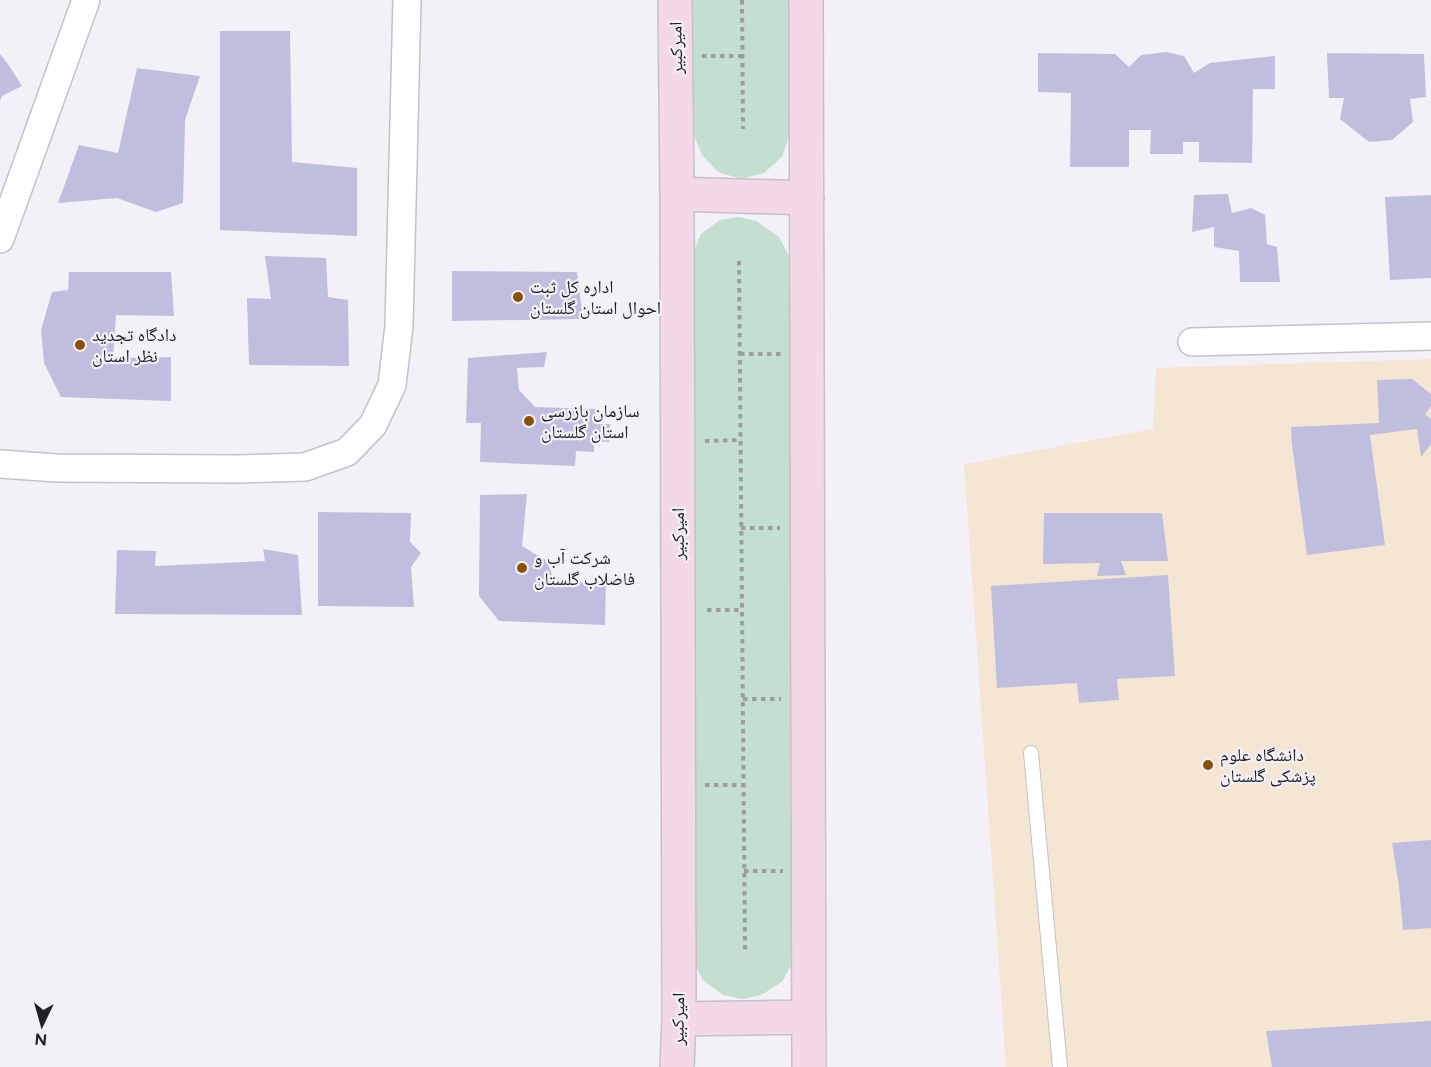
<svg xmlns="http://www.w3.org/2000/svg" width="1431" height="1067" viewBox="0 0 1431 1067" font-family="Figtree,'Noto Naskh Arabic',sans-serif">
<rect width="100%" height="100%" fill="#f4f0f8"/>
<path fill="#f5e5d3" d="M1431 359V1067H1006L964 464 1153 429 1156 368Z"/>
<path fill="#c2dfcf" d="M691 0H792L790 135 782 157 764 173 741 179 718 172 702 155 693 133Z
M739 217 756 221 779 237 790 258 794 960 782 982 761 995 743 999 723 995 703 980 692 959 690 260 701 234 720 220Z"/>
<path fill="#c0bedf" d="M220 31H290L292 162 357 168V236L220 230Z
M1167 52 1184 56 1194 73 1210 63 1275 56V89H1253L1252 163 1199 162V142H1183V154H1150L1151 130H1129V167H1070L1071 93 1038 92V53L1115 54 1129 67 1141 55Z
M1327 53 1424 54 1426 97 1410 99 1413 122 1392 140 1369 142 1340 119 1344 98H1329Z
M0 54 10 67 22 86 2 96 0 101Z
M137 68 200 76 185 120 183 203 156 212 117 198 58 203 79 145 118 153Z
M1228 194 1232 213 1251 208 1265 215 1267 244 1277 247 1280 282H1240L1239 251 1214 247V227L1192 232 1194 195Z
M1431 195V278L1390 280 1385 197Z
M265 256 326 258 328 297 348 300 349 366 249 365 247 298 271 299Z
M452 271 577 272 583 319 452 321Z
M69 272H171L174 316 116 315 113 358 171 357V401L61 397 44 363 41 330 52 292 68 290Z
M547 352 544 367 517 368 519 390 535 407 596 409V424H610L609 442 594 441V452L576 451 575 466 480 462 481 423H466L468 358Z
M1412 379 1431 394V406L1425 414 1431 419V444L1421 457 1417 429 1370 435 1385 545 1307 555 1292 445 1291 427 1379 423 1377 380Z
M527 494 522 546 547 561 555 583 606 582 605 625 499 621 479 596 480 495Z
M318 512 411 513 410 542 421 553 411 567 414 607 318 606Z
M1044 513H1162L1168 561H1121L1126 575 1097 576 1100 563 1043 564Z
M263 549 298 555 302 615 115 614 117 550 156 551 155 566 265 561Z
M1168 575 1175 676 1117 679 1119 700 1079 703 1077 683 997 688 991 586Z
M1431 840V928L1403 930 1399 886 1392 843Z
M1431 1021V1067H1272L1266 1031Z"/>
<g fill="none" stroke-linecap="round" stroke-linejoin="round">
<g stroke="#c4c1c8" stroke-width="16">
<path id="service" d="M1031 753 1060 1067"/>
</g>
<g stroke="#c4c1c8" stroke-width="30">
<path id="minor" d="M0 239 86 0
M1192 342 1431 336
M0 464 57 468 237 469 305 467 347 452 373 425 392 385 399 326 407 0"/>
</g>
<g stroke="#c4c1c8" stroke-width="36">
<path id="secondary" d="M675 0 677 194 679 1019 677 1067
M806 0 809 1067
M677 194 807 198
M679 1019 808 1017"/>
</g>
<path stroke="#9e9ba1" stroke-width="4" stroke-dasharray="4.5 4.5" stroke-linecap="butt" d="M742 0 743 129
M702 56H743
M739 261 745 950
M740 354H781
M705 441 741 440
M741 528H780
M707 610H742
M743 699H781
M705 785H744
M744 871H783"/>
<use href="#service" stroke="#fff" stroke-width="14"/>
<use href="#minor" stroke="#fff" stroke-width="27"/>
<use href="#secondary" stroke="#f4d8e7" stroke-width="33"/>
</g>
<g fill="#895006" stroke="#f4f0f8" stroke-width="2">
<circle cx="518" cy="297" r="6"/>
<circle cx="80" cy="345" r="6"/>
<circle cx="529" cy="421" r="6"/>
<circle cx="522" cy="568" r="6"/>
<circle cx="1208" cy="765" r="6"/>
</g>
<g text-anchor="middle" stroke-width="4.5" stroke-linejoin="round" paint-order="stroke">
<g font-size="18" fill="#212023" stroke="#f4f0f8">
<text transform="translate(676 48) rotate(-91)" y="6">امیرکبیر</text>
<text transform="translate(678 534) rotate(-90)" y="6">امیرکبیر</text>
<text transform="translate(678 1019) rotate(-89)" y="6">امیرکبیر</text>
</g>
<g font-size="18" fill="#212023" stroke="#f4f0f8" text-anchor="start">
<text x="530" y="293">اداره کل ثبت<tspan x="530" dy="21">احوال استان گلستان</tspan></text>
<text x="92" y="341">دادگاه تجدید<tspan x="92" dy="21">نظر استان</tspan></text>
<text x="541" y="417">سازمان بازرسی<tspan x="541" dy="21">استان گلستان</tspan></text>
<text x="534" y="564">شرکت آب و<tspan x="534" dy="21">فاضلاب گلستان</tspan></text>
<text x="1220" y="761">دانشگاه علوم<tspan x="1220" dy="21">پزشکی گلستان</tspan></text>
</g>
</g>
<g transform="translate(42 1025) rotate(185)" stroke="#f4f0f8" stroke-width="4.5" paint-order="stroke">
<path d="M0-4.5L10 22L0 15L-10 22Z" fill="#212023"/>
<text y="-9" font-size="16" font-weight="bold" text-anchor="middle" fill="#212023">N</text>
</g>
</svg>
